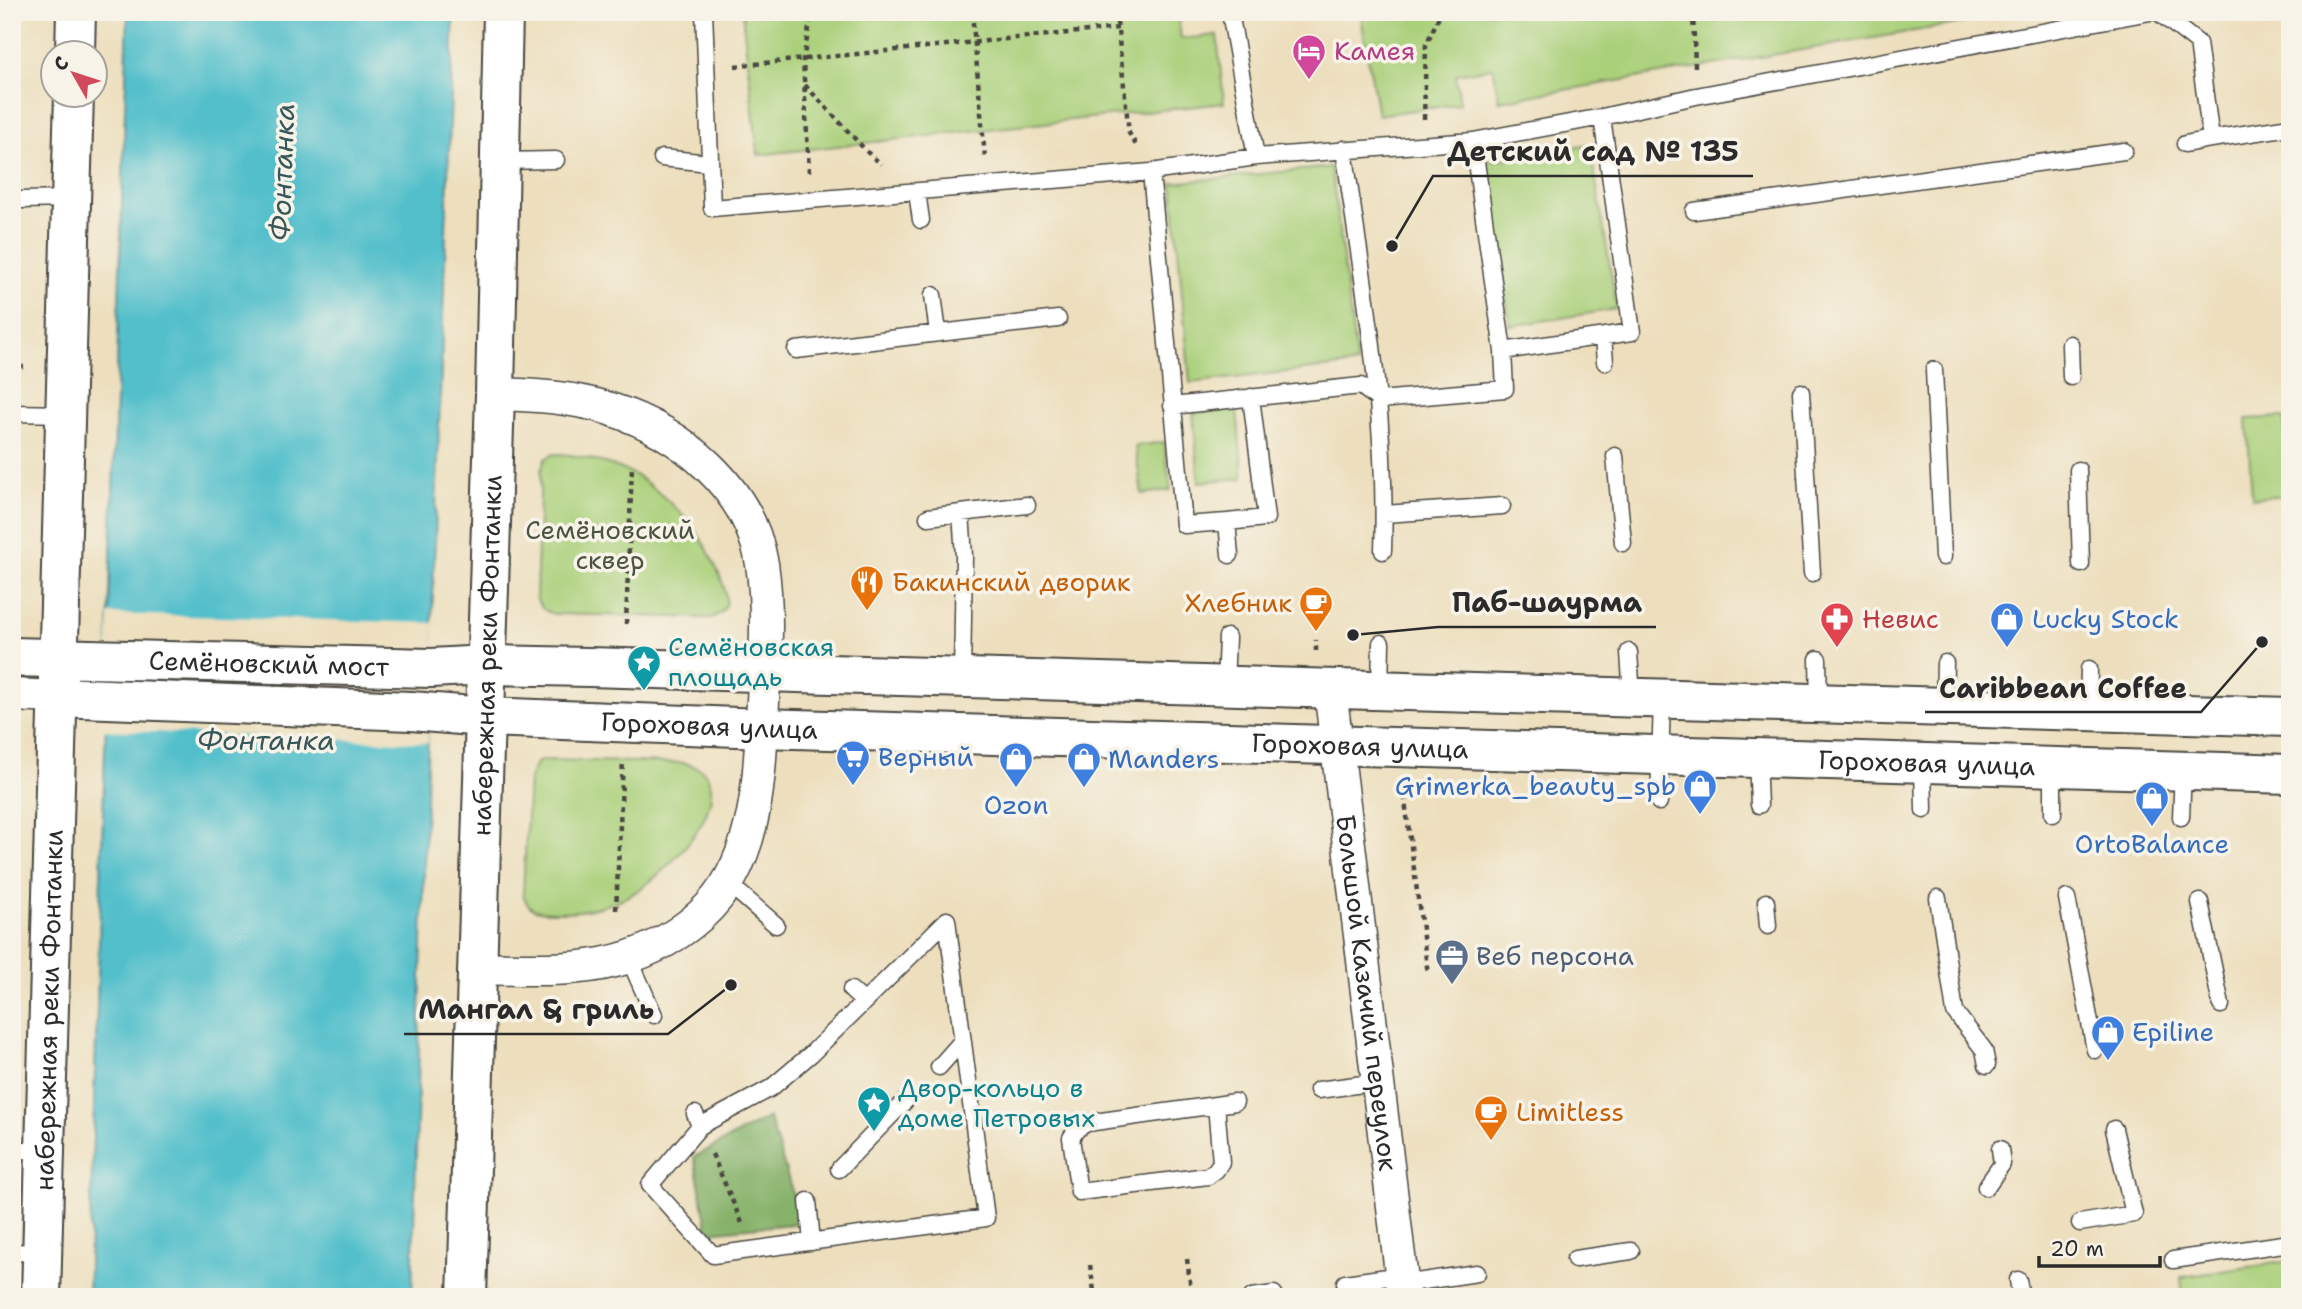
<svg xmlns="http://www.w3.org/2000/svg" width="2302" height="1309" viewBox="0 0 2302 1309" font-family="'Shantell Sans',sans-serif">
<rect width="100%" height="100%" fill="#f7f3e8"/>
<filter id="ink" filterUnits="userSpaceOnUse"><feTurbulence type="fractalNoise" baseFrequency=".0143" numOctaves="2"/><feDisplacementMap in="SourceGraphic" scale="14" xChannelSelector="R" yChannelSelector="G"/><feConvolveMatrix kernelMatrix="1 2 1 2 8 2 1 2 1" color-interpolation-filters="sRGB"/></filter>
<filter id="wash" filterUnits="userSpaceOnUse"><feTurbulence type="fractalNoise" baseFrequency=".00686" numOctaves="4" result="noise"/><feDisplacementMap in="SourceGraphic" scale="28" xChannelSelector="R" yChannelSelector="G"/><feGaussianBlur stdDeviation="1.57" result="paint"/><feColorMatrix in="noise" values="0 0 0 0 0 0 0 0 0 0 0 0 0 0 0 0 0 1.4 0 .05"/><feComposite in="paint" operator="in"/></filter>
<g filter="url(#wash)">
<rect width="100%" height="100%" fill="#eddfbe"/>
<path fill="#aad07a" stroke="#6a7e52" stroke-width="2" d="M742 12H1178L1181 39 1217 35 1224 103 758 155Z
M1360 12H2027L1499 101 1493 68 1456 74 1460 104 1378 115Z
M1590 145 1617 309 1510 326 1483 162Z
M1331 167 1357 364 1190 383 1172 183Z
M1237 409 1243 478 1199 482 1193 413Z
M2284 417 2289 495 2252 498 2247 419Z
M1164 442 1171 490 1142 494 1135 446Z
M554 454C578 454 609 463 631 473 649 482 684 514 695 530 705 544 729 587 726 604 724 612 718 615 711 618L554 614C544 611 539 607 536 597L541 470 545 459Z
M544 760 685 763C693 766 703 768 707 776 729 812 660 879 632 894 607 907 583 913 555 912 538 912 527 911 523 893L529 779 536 763Z
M2290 1261V1297H2183L2181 1277Z"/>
<path fill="#87b26a" stroke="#596e4a" stroke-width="2" d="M769 1117 802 1223 708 1232 694 1157Z"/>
<path fill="#53bfcb" stroke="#3f757b" stroke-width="2" d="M128 12H454L428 732 412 1297H88C99 868 114 440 128 12Z"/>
<path fill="#eddfbe" d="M109 614 433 623 428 743 103 730Z"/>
</g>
<g filter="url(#ink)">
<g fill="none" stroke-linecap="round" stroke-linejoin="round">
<g stroke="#484641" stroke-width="19">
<path id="lane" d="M704 12 712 208 1151 172 1256 157 1230 12
M2158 12 2198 43 2211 139 2290 127
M1473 141 1503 351 1632 332 1602 117
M2185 144 2211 139
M1344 149C1363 283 1388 416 1383 551
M1256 157 1473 141 1602 117 1696 96 2150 12
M662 158 709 163
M499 161 556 160
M1151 172 1184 525 1227 522 1230 555
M917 192 921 220
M21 200 71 199
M1694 211 2124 151
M933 295 938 333
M1603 337 1605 362
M2070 344 2071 377
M796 350 1058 319
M1934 370 1943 557
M1801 392 1812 573
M1172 406 1361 386 1379 400 1505 389 1503 351
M12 413 65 414
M1615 456 1623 543
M2078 470 2081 564
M961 513 964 556 962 678
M1384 514 1502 506
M928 517 1027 505
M1227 522 1266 518 1251 397
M1629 652 1632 698
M1818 659 1819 703
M1225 686 1227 637
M1380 690 1381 643
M1944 706 1945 663
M2088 712 2089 669
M1757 758 1759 805
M1923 764 1924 810
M2053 767V814
M1659 802 1662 699
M2181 817 2183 771
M728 883 776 925
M1938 898 1955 1012 1984 1050 1987 1065
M2067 898 2095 1050
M1766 902 1768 926
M2200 902 2221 1005
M629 958 654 1015
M939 1067 962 1041
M1318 1090 1378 1082
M1216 1105 1221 1162 1216 1170 1208 1176 1079 1192 1071 1138 1077 1129 1087 1123 1216 1105 1235 1102
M695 1114 700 1126 771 1088 811 1054 864 1002 851 990
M700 1126 650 1185 713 1255 986 1218 947 920 864 1002
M12 1150H45
M839 1169 909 1097
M1986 1187 2002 1164 2000 1149
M808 1201 812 1242
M2080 1223 2134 1214 2114 1129
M12 1252 42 1253
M1575 1259 1631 1251
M2173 1260 2290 1243
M2018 1280 2021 1297
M1345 1283 1402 1275
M1403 1284 1477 1273
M1252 1297 1274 1294"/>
</g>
<g stroke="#484641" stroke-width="35">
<g id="street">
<path id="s1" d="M1330 689 1404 1297"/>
<path d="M12 695 57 697"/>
<path d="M476 968C561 970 633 976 701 915 754 867 759 790 762 723 764 671 770 617 762 564 749 487 682 432 610 409 573 397 534 395 495 394"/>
</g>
</g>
<g stroke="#484641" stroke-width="42">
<g id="secondary">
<path d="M75 52 76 12"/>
<path id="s2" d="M12 657 431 668 486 665 589 667 2290 717"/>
<path id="s3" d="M57 697 411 711 485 717 762 728 2290 774"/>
<path id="s4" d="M41 1297 74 94"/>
<path id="s5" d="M467 1297 495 394 503 12"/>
</g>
</g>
<path stroke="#484641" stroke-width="4.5" stroke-dasharray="5 5" stroke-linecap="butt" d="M972 12 985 158
M1116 12 1129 133 1136 145
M1693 12 1695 67
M1693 16 1732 12
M735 66 1118 28
M805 85 871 156 882 164
M1424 119 1426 45 1441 12
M809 172 803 60 812 12
M12 367H24
M626 624 632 466
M1316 651V640
M1403 786 1428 974
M616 910 623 761
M712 1154 742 1223
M1187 1259 1192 1297
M1090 1265 1095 1297"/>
<use href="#lane" stroke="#fff" stroke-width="16"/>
<use href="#street" stroke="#fff" stroke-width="32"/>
<use href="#secondary" stroke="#fff" stroke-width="38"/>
</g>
</g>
<defs>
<g id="hotel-pin" transform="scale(1.75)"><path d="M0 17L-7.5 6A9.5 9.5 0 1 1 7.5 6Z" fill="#d1479c" stroke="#f7f3e8"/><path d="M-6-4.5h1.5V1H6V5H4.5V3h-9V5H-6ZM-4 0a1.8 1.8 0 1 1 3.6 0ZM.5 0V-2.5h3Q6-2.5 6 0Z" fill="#fff"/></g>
<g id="restaurant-pin" transform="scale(1.75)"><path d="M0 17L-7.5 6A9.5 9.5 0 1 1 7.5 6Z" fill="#e8710a" stroke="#f7f3e8"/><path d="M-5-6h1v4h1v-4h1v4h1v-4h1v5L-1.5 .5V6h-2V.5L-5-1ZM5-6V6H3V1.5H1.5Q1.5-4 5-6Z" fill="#fff"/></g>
<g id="cafe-pin" transform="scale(1.75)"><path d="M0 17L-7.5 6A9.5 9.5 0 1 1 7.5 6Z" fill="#e8710a" stroke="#f7f3e8"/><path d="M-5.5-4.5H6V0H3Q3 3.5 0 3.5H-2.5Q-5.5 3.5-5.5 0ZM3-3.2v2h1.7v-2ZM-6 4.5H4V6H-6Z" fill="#fff"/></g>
<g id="pharmacy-pin" transform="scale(1.75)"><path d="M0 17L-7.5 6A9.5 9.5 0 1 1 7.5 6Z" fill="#e0444e" stroke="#f7f3e8"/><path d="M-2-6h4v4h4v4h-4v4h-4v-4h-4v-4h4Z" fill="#fff"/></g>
<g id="shop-pin" transform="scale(1.75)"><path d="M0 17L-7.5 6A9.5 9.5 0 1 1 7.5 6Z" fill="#3f7fe0" stroke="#f7f3e8"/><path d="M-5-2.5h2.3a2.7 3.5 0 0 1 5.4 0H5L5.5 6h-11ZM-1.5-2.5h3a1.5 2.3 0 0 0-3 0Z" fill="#fff"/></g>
<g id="sight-pin" transform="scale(1.75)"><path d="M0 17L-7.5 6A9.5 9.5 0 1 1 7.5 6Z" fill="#0f9aa8" stroke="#f7f3e8"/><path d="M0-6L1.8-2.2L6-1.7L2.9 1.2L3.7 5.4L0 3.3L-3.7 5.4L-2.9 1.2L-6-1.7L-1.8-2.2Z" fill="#fff"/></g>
<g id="supermarket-pin" transform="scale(1.75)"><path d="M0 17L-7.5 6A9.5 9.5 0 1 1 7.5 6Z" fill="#3f7fe0" stroke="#f7f3e8"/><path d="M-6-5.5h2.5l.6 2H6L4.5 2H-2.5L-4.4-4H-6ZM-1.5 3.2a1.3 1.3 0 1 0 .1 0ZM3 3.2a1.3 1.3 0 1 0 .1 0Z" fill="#fff"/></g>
<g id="office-pin" transform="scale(1.75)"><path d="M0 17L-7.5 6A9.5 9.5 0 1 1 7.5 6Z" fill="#5c6f8a" stroke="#f7f3e8"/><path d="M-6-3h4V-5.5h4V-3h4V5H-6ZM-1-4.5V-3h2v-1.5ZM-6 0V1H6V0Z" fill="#fff"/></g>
</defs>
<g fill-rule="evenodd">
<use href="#hotel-pin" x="1309" y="51"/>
<use href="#restaurant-pin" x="867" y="582"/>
<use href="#cafe-pin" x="1316" y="603"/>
<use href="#pharmacy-pin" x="1837" y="619"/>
<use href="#shop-pin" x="2007" y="619"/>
<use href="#sight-pin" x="644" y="662"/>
<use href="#supermarket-pin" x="853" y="757"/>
<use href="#shop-pin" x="1016" y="759"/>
<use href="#shop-pin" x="1084" y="759"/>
<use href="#shop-pin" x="1700" y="786"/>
<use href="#shop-pin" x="2152" y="798"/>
<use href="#office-pin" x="1452" y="956"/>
<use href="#shop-pin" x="2108" y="1032"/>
<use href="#sight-pin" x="874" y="1103"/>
<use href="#cafe-pin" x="1491" y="1112"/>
</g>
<g text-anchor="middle" stroke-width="7" stroke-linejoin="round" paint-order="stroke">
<g font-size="26" fill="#b23c85" stroke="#f7f3e8" text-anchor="start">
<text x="1334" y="60">Камея</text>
</g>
<g font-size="26" fill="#4b543f" stroke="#f7f3e8">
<text x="610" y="539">Семёновский<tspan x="610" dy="30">сквер</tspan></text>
</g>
<g font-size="26" fill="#c56008" stroke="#f7f3e8" text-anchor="start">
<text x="892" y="591">Бакинский дворик</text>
<text x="1292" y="612" text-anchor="end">Хлебник</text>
<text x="1516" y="1121">Limitless</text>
</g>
<g font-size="26" fill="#be3a42" stroke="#f7f3e8" text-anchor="start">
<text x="1862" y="628">Невис</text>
</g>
<g font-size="26" fill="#366cbe" stroke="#f7f3e8" text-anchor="start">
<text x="2032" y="628">Lucky Stock</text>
<text x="878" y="766">Верный</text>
<text x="1108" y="768">Manders</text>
<text x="1676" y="795" text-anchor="end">Grimerka_beauty_spb</text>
<text x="1016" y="814" text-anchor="middle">Ozon</text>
<text x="2152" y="853" text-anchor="middle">OrtoBalance</text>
<text x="2132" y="1041">Epiline</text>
</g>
<g font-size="26" fill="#0d838f" stroke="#f7f3e8" text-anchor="start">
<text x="668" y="656">Семёновская<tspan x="668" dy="30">площадь</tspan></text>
<text x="898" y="1097">Двор-кольцо в<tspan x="898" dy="30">доме Петровых</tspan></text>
</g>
<g font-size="26" fill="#2b2b2b" stroke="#f7f3e8">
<text dy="9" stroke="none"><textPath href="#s5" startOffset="642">набережная реки Фонтанки</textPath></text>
<text dy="9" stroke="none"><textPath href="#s2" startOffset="257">Семёновский мост</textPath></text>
<text dy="9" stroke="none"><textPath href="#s3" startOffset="653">Гороховая улица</textPath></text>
<text dy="9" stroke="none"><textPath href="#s3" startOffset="1304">Гороховая улица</textPath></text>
<text dy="9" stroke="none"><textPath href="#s3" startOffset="1871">Гороховая улица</textPath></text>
<text dy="9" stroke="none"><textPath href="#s1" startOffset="306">Большой Казачий переулок</textPath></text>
<text dy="9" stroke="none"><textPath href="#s4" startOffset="287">набережная реки Фонтанки</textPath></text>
</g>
<g font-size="26" fill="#4e5e75" stroke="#f7f3e8" text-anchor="start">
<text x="1476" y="965">Веб персона</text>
</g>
<g font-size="28" font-style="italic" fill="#37575b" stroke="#f7f3e8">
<text transform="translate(282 172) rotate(-88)" y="10">Фонтанка</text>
<text x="266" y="750">Фонтанка</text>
</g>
</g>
<path fill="none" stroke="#2b2b2b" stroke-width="2.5" d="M1392 246L1433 176H1753M1353 635L1438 627H1656M2262 642L2201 712H1925M731 985L668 1034H404"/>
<g fill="#2b2b2b" stroke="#f7f3e8" stroke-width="2.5">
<circle cx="1392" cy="246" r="7"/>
<circle cx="1353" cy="635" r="7"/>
<circle cx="2262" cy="642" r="7"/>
<circle cx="731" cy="985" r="7"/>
</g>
<g font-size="28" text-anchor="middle" font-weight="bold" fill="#2b2b2b" stroke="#f7f3e8" stroke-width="7" stroke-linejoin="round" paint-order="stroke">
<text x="1593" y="161">Детский сад № 135</text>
<text x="1547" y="612">Паб-шаурма</text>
<text x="2063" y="698">Caribbean Coffee</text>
<text x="536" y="1019">Мангал &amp; гриль</text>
</g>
<rect width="2302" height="1309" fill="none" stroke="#f7f3e8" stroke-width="42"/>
<g transform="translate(74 74) rotate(309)"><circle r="33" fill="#f7f3e8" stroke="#a5a39c" stroke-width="2"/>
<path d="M0-5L12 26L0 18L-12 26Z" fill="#d1495b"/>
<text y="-10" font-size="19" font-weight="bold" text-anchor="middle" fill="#2b2b2b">С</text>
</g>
<path d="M2039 1256v10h121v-10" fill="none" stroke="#2b2b2b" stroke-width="3.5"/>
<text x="2050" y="1256" font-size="21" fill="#2b2b2b" stroke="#f7f3e8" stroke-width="5" paint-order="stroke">20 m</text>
</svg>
